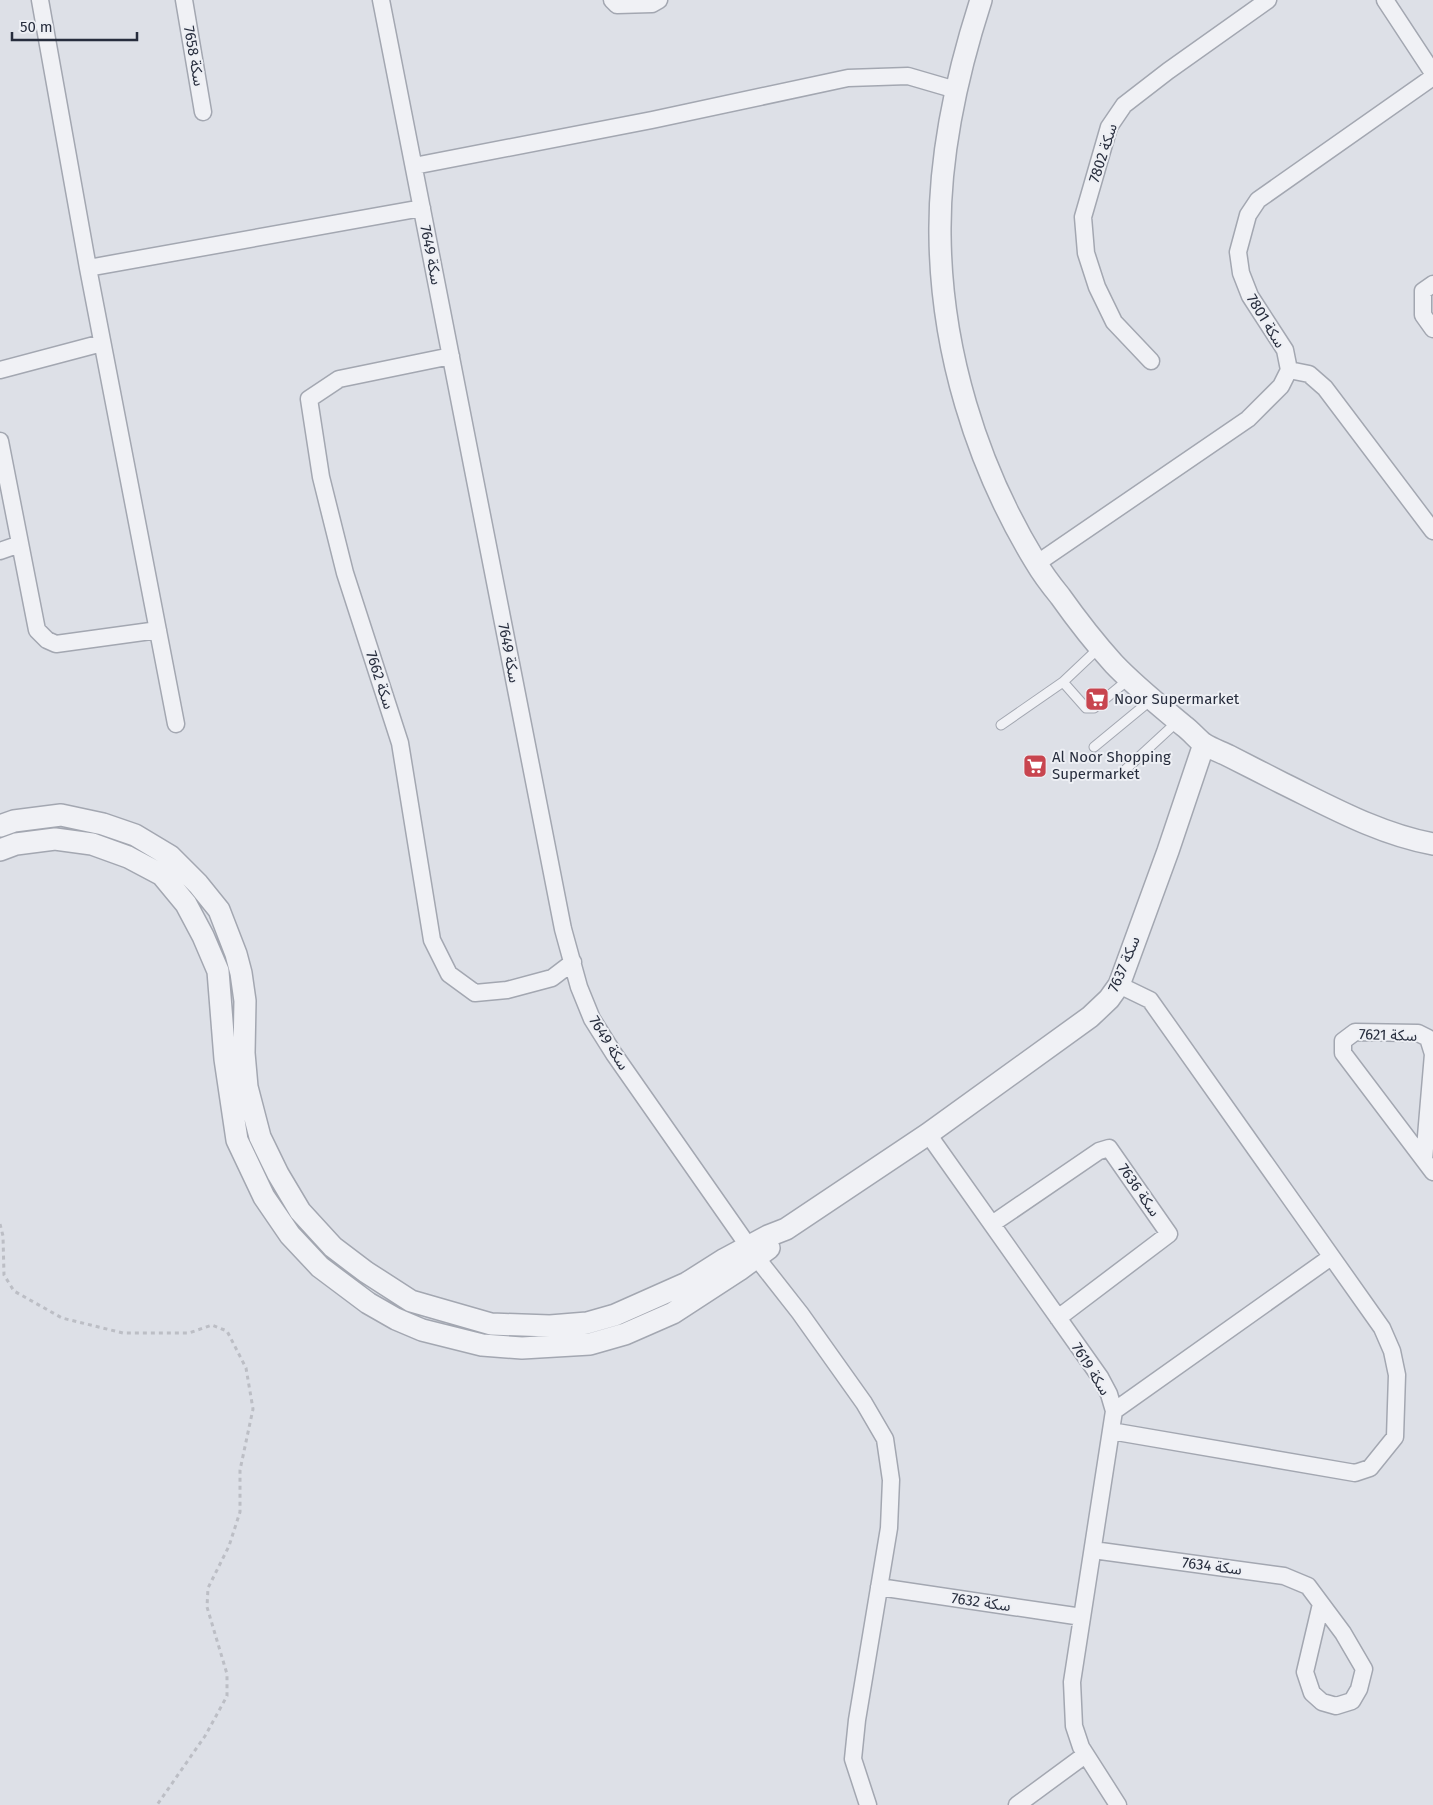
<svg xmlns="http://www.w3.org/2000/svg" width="1433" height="1805" viewBox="0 0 1433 1805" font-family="'Fira Sans','Noto Sans Arabic',sans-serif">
<rect width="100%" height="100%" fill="#dde0e7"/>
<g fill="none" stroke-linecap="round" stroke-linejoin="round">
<g stroke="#a3a7b1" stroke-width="11">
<path id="service" d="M1063 682 1100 647
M1001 725 1063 682 1086 708H1094L1129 679
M1094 747 1151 700
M1126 769 1178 721"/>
</g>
<g stroke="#a3a7b1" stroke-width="19">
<path id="minor" d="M40 0 88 268 176 724
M184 0 203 112
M381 0 563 929 579 987 592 1019 614 1054 756 1257 800 1313 864 1403 885 1439 891 1480 889 1528 857 1720 853 1759 868 1805
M612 0 617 5 652 4 659 0
M1385 0 1433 73
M414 166 652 120 848 78 908 76 956 90
M88 268 422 208
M1433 284 1423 291V315L1433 329
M451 356 339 379 309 399 321 477 345 573 400 743 432 940 449 974 475 993 507 990 552 978 573 962
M1151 361 1114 322 1097 287 1086 253 1083 217 1109 127 1124 105 1168 71 1268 0
M0 370 102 343
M1289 370 1309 374 1325 388 1433 531
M0 441 37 630 47 640 56 644 158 630
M0 551 20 544
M1036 564 1248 419 1281 386 1289 370 1285 350 1250 296 1241 273 1238 252 1248 215 1258 200 1433 77
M928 1134 1100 1377 1109 1394 1114 1411 1072 1682 1074 1726 1081 1747 1118 1805
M1424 1160 1433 1054 1428 1038 1418 1033 1355 1032 1343 1041V1053L1433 1172
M992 1224 1099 1151 1109 1148 1169 1234 1058 1318
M1114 1411 1331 1257
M1111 1431 1355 1473 1370 1468 1395 1437 1397 1375 1392 1351 1382 1328 1150 1000 1119 985
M1093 1550 1284 1576 1308 1586 1343 1633 1364 1669 1359 1689 1352 1701 1336 1706 1322 1702 1312 1693 1305 1672 1321 1604
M879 1587 1082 1617
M1017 1805 1085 1755"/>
</g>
<g stroke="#a3a7b1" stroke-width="24">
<path id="tertiary" d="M981 0C957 74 939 157 940 235 941 349 976 464 1035 561 1042 573 1051 585 1060 596 1077 620 1095 643 1114 664 1136 687 1160 706 1184 726 1191 731 1197 739 1204 744 1212 749 1221 752 1229 756 1247 765 1264 774 1282 783 1331 807 1379 834 1433 844
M0 826 14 821 61 815 103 824 135 835 170 856 198 884 219 910 236 954 241 973 245 1001 244 1053 247 1087 260 1137 278 1174 300 1211 333 1247 366 1272 411 1301 491 1324 550 1326 587 1323 615 1315 687 1283 725 1259 768 1236 786 1229 928 1134 1090 1017 1109 999 1119 985 1168 851 1204 744
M0 850 16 844 55 839 92 844 128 857 162 875 186 904 203 936 218 971 225 1059 237 1140 264 1197 290 1235 320 1267 368 1303 396 1319 422 1330 482 1345 522 1348 590 1344 625 1334 673 1313 739 1270 769 1248"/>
</g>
<path stroke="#bcbec5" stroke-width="3" stroke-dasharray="4 4" stroke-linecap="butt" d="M0 1224 3 1236 4 1275 14 1291 62 1318 123 1333H189L212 1325 227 1331 246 1368 253 1409 240 1470V1512L229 1546 208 1588 207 1607 227 1674V1696L205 1736 157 1805"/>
<use href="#service" stroke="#f0f1f5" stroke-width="9"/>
<use href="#minor" stroke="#f0f1f5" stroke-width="16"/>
<use href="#tertiary" stroke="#f0f1f5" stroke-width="21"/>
</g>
<defs>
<g id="supermarket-square" transform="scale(1.25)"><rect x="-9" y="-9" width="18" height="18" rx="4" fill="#c8454f" stroke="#edeff4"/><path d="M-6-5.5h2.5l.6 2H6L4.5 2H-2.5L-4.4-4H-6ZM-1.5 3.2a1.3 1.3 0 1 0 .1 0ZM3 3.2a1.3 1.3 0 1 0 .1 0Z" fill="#fff"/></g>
</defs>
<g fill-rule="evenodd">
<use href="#supermarket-square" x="1097" y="699"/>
<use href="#supermarket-square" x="1035" y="766"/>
</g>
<g text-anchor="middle" stroke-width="4" stroke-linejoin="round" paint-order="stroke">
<g font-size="15" fill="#272d3d" stroke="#edeff4">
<text transform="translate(194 56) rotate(80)" y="5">سكة 7658</text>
<text transform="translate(1103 153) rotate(-72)" y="5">سكة 7802</text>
<text transform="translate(431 255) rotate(79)" y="5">سكة 7649</text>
<text transform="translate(1266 321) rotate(59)" y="5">سكة 7801</text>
<text transform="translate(509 653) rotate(79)" y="5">سكة 7649</text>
<text transform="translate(380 680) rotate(72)" y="5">سكة 7662</text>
<text transform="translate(1124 964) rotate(-67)" y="5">سكة 7637</text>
<text transform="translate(1388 1035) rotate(2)" y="5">سكة 7621</text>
<text transform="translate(609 1043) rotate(58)" y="5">سكة 7649</text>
<text transform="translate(1139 1190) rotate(55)" y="5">سكة 7636</text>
<text transform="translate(1091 1369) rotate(58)" y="5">سكة 7619</text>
<text transform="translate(1212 1566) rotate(7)" y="5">سكة 7634</text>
<text transform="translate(981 1602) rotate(8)" y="5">سكة 7632</text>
</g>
<g font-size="15" fill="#272d3d" stroke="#edeff4" text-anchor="start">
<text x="1114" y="704">Noor Supermarket</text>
<text x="1052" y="762">Al Noor Shopping<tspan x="1052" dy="17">Supermarket</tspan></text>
</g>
</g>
<path d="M12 32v8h125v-8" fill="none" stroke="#272d3d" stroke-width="2.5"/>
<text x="20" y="32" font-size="15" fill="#272d3d" stroke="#edeff4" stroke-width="4" paint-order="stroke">50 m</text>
</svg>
